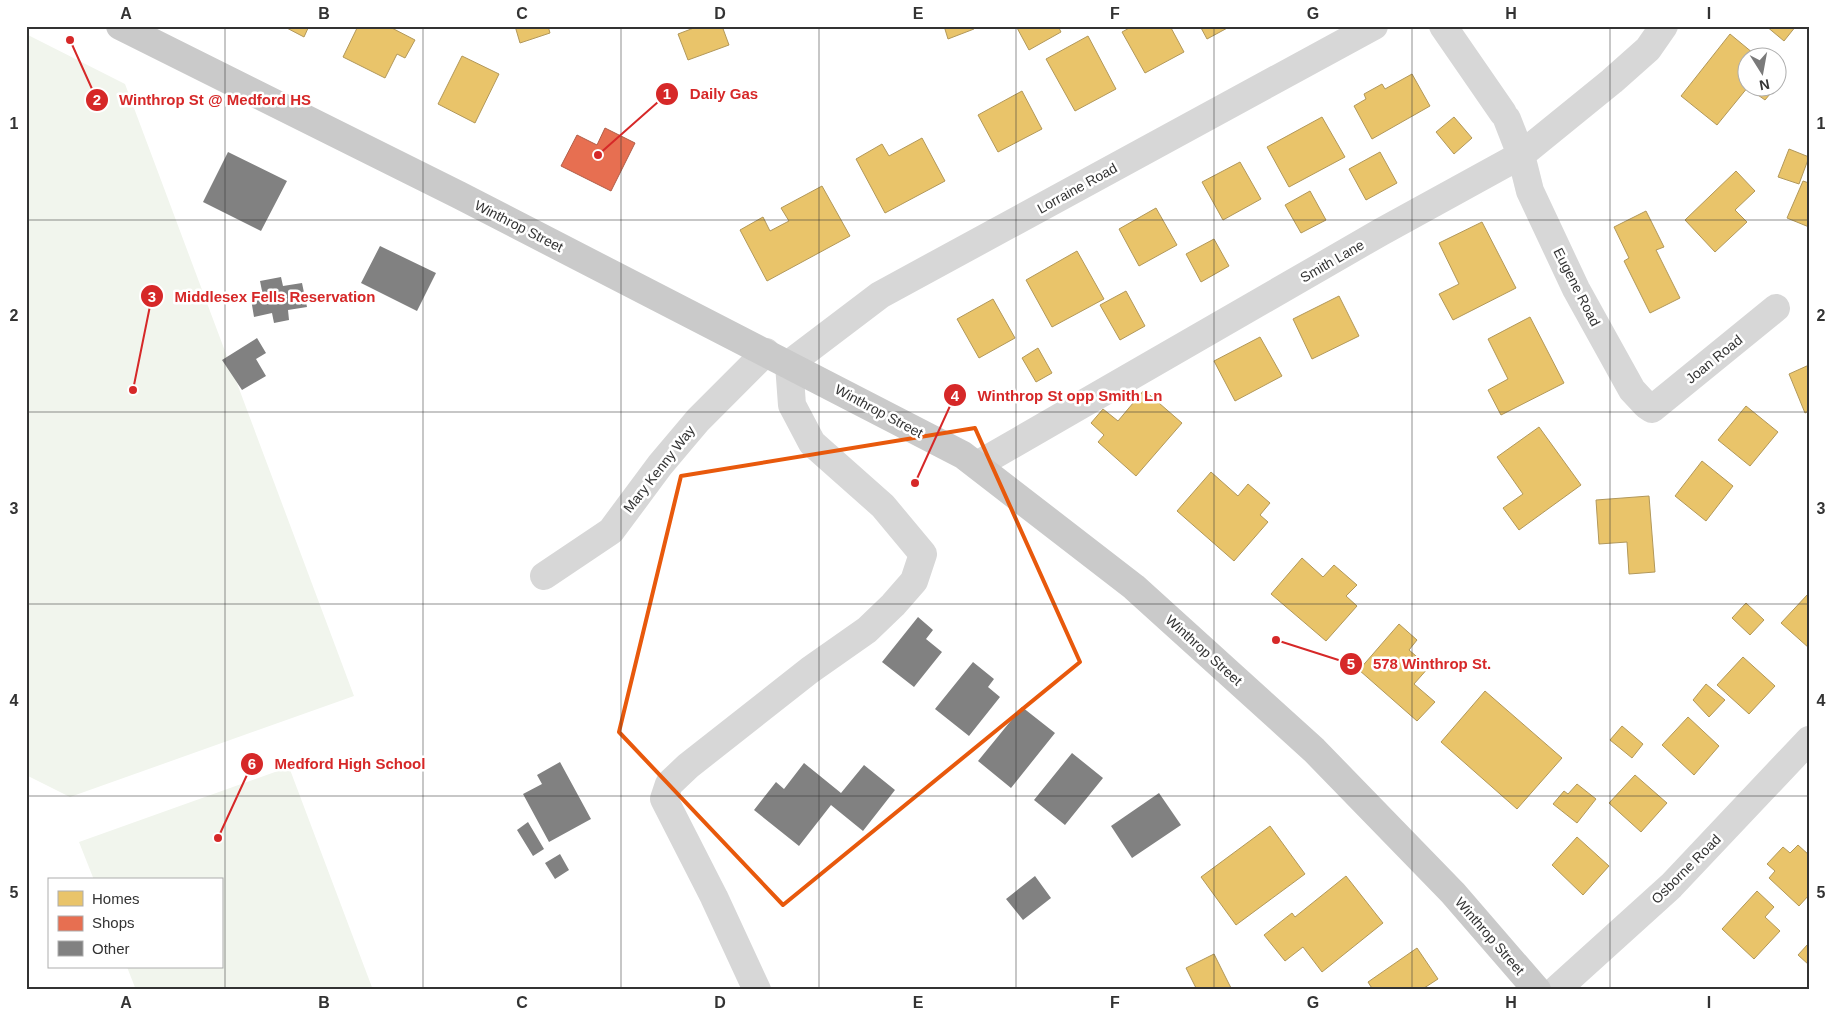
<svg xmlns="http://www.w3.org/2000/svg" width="1835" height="1016" viewBox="0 0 1835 1016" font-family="Helvetica,sans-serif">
<rect width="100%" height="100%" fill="#fff"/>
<path fill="#f1f5ed" d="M26 34 125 84 354 696 70 797 26 775Z
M289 767 373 990H136L127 967H221V880H94L79 842Z"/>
<path fill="#e9c46a" stroke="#b2985a" d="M283 26H309L304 37Z
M358 26H388L415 40 405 58 397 54 385 78 343 57Z
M515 26H548L550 33 520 43Z
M699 26H722L729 45 688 60 678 34Z
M944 26H973L974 29 948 39Z
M1016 26H1058L1061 32 1029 50Z
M1133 26H1170L1184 52 1145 73 1122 32Z
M1200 26H1231L1207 39Z
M1766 26H1796L1784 41Z
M1730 34 1759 58H1748V87L1717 125 1681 96Z
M1088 36 1116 89 1075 111 1046 59Z
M462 56 499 74 475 123 438 104Z
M1412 74 1430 106 1372 139 1354 106 1366 99 1364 94 1382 84 1385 89Z
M1748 88H1775L1765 100Z
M1022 91 1042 129 998 152 978 115Z
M1322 117 1345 157 1289 187 1267 147Z
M1454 117 1472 138 1454 154 1436 132Z
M922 138 945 181 885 213 856 159 882 144 889 156Z
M1789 149 1809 157 1799 184 1778 177Z
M1380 152 1397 183 1366 200 1349 169Z
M1240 162 1261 199 1223 220 1202 182Z
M1736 171 1755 191 1735 210 1747 222 1715 252 1685 220Z
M1803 181 1809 183V227L1787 218Z
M822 186 850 236 767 281 740 230 763 217 770 231 789 221 781 208Z
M1310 191 1326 220 1301 233 1285 205Z
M1156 208 1177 245 1139 266 1119 229Z
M1646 211 1664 247 1656 250 1680 298 1650 313 1624 261 1629 258 1614 227Z
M1482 222 1516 288 1453 320 1439 294 1459 284 1439 243Z
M1214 239 1229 266 1201 282 1186 254Z
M1077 251 1104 299 1052 327 1026 280Z
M1126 291 1145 326 1120 340 1100 305Z
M1339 296 1359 336 1312 359 1293 319Z
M993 299 1015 338 979 358 957 319Z
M1530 317 1564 383 1501 415 1488 390 1508 379 1488 339Z
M1260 337 1282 376 1235 401 1214 361Z
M1038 348 1052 373 1036 382 1022 358Z
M1809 365V411L1805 413 1789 374Z
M1144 390 1182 423 1136 476 1098 442 1104 435 1091 423 1103 409 1118 421Z
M1746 406 1778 432 1750 466 1718 440Z
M1539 427 1581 485 1519 530 1503 508 1523 494 1497 457Z
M1702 461 1733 486 1706 521 1675 496Z
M1211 472 1238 496 1248 484 1270 503 1260 515 1268 522 1234 561 1177 511Z
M1649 496 1655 572 1629 574 1627 542 1599 544 1596 500Z
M1302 558 1323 577 1334 565 1357 585 1346 596 1357 606 1326 641 1271 594Z
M1808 594 1809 595V648L1781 623Z
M1746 603 1764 620 1750 635 1732 618Z
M1399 624 1417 640 1409 650 1429 667 1414 684 1435 702 1417 721 1359 670Z
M1743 657 1775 686 1749 714 1717 685Z
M1706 684 1725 700 1709 717 1693 700Z
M1485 691 1562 758 1517 809 1441 742Z
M1688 717 1719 746 1694 775 1662 745Z
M1622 726 1643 744 1632 758 1610 740Z
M1635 775 1667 803 1641 832 1609 803Z
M1577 784 1596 799 1577 823 1553 804 1564 791 1568 794Z
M1270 826 1305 874 1236 925 1201 877Z
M1577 837 1609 866 1583 895 1552 865Z
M1798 845 1809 855V895L1799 906 1769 878 1775 871 1767 864 1783 847 1790 853Z
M1346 876 1383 923 1322 972 1303 947 1285 961 1264 935 1292 913 1295 917Z
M1757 891 1774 907 1765 917 1780 931 1754 959 1722 929Z
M1808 944H1809V965L1798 955Z
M1417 948 1438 979 1421 990H1373L1368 982Z
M1214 954 1232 990H1197L1186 968Z"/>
<path fill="#e76f51" stroke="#b15d48" d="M605 128 635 143 611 191 561 166 577 135 597 145Z"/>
<path fill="#818181" d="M228 152 287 181 261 231 203 202Z
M380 246 436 273 417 311 361 283Z
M281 277 283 286 302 283 307 307 288 310 289 320 274 323 272 313 254 317 250 293 262 291 260 281Z
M257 338 266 353 256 359 266 376 242 390 222 360Z
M918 617 933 630 926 639 942 652 914 687 882 662Z
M973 662 994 679 988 687 1000 697 969 736 935 709Z
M1022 707 1055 733 1011 788 978 761Z
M1072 753 1103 778 1065 825 1034 800Z
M560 762 591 819 549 842 523 794 542 784 537 775Z
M804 763 841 793 864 765 895 790 863 831 831 805 799 846 754 810 776 782 784 789Z
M1159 793 1181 825 1132 858 1111 826Z
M528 822 544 849 533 856 517 830Z
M560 854 569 870 555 879 545 863Z
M1035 876 1051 898 1023 920 1006 899Z"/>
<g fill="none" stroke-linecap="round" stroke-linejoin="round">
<path stroke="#d7d7d7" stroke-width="28" d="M1443 26 1503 113
M1507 119 1521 155 1530 191 1576 289 1632 390 1646 405 1652 409 1776 308
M977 465 1381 232 1521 155 1612 81 1648 49 1664 26
M544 576 611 531 660 465 698 420 766 352
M757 990 714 897 664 799 669 784 688 766 810 670 867 630 893 605 914 581 923 554 883 506 812 443 792 405 789 364 880 295 1374 26
M1556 990 1671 886 1809 740"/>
<path stroke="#cacaca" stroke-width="28" d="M120 26 459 195 963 455 1134 587 1314 750 1453 893 1537 990"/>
</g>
<path fill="none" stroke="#e8590c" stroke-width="4" stroke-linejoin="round" d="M975 428 1080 662 783 905 619 732 681 476Z"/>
<path fill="none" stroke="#333" stroke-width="1" stroke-opacity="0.55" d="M225 26V990M423 26V990M621 26V990M819 26V990M1016 26V990M1214 26V990M1412 26V990M1610 26V990M26 220H1809M26 412H1809M26 604H1809M26 796H1809"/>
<g text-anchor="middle" stroke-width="5" stroke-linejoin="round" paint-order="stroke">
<g font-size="14" fill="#333" stroke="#fff">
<text transform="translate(1077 188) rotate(-29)" y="5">Lorraine Road</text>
<text transform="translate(519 226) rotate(27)" y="5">Winthrop Street</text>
<text transform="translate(1332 261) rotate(-30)" y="5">Smith Lane</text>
<text transform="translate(1577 287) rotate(63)" y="5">Eugene Road</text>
<text transform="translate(1714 359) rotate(-39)" y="5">Joan Road</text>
<text transform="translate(879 411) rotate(28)" y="5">Winthrop Street</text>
<text transform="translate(659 469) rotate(-52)" y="5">Mary Kenny Way</text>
<text transform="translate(1204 650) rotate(42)" y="5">Winthrop Street</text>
<text transform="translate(1686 869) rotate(-45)" y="5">Osborne Road</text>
<text transform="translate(1490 936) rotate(49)" y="5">Winthrop Street</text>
</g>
</g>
<path fill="none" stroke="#d62828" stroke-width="2" d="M598 155L667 94M70 40L97 100M133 390L152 296M915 483L955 395M1276 640L1351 664M218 838L252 764"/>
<g fill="#d62828" stroke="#fff" stroke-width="2">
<circle cx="598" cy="155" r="5"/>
<circle cx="70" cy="40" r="5"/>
<circle cx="133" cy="390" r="5"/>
<circle cx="915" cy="483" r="5"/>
<circle cx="1276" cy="640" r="5"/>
<circle cx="218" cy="838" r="5"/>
<circle cx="667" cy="94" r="12"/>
<circle cx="97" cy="100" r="12"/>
<circle cx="152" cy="296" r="12"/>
<circle cx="955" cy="395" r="12"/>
<circle cx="1351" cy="664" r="12"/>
<circle cx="252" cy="764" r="12"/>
</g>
<g font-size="15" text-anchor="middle" font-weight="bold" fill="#fff">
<text x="667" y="99">1</text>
<text x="97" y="105">2</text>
<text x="152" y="302">3</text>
<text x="955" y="401">4</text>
<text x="1351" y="669">5</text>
<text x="252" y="769">6</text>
</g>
<g font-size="15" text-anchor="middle" font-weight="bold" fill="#d62828" stroke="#fff" stroke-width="5" stroke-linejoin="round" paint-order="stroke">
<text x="724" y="99">Daily Gas</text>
<text x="215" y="105">Winthrop St @ Medford HS</text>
<text x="275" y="302">Middlesex Fells Reservation</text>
<text x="1070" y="401">Winthrop St opp Smith Ln</text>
<text x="1432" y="669">578 Winthrop St.</text>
<text x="350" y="769">Medford High School</text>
</g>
<rect width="1835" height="1016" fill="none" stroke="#ffffff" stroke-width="55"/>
<rect x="48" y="878" width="175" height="90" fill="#ffffff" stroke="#adadad"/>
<rect x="58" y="891" width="25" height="15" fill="#e9c46a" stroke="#adadad"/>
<text x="92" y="904" font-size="15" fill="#333333">Homes</text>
<rect x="58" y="916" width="25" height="15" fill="#e76f51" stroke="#adadad"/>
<text x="92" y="928" font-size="15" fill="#333333">Shops</text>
<rect x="58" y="941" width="25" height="15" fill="#818181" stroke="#adadad"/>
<text x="92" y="954" font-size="15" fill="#333333">Other</text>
<g transform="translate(1762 72) rotate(169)"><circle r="24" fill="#ffffff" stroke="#adadad"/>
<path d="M0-4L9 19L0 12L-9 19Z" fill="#7a7a7a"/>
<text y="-8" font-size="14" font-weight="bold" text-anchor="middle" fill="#333333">N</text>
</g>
<rect x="28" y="28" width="1780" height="960" fill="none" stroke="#333" stroke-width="2"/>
<g font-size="16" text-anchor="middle" font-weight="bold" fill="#333">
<text x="126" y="19">A</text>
<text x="324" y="19">B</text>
<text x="522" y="19">C</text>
<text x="720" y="19">D</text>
<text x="918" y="19">E</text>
<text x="1115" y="19">F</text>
<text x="1313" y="19">G</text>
<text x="1511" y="19">H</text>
<text x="1709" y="19">I</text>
<text x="14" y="129">1</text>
<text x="1821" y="129">1</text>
<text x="14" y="321">2</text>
<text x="1821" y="321">2</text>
<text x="14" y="514">3</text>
<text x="1821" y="514">3</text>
<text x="14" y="706">4</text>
<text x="1821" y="706">4</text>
<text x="14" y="898">5</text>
<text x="1821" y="898">5</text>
<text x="126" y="1008">A</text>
<text x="324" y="1008">B</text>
<text x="522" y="1008">C</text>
<text x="720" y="1008">D</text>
<text x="918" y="1008">E</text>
<text x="1115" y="1008">F</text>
<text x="1313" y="1008">G</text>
<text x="1511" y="1008">H</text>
<text x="1709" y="1008">I</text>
</g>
</svg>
